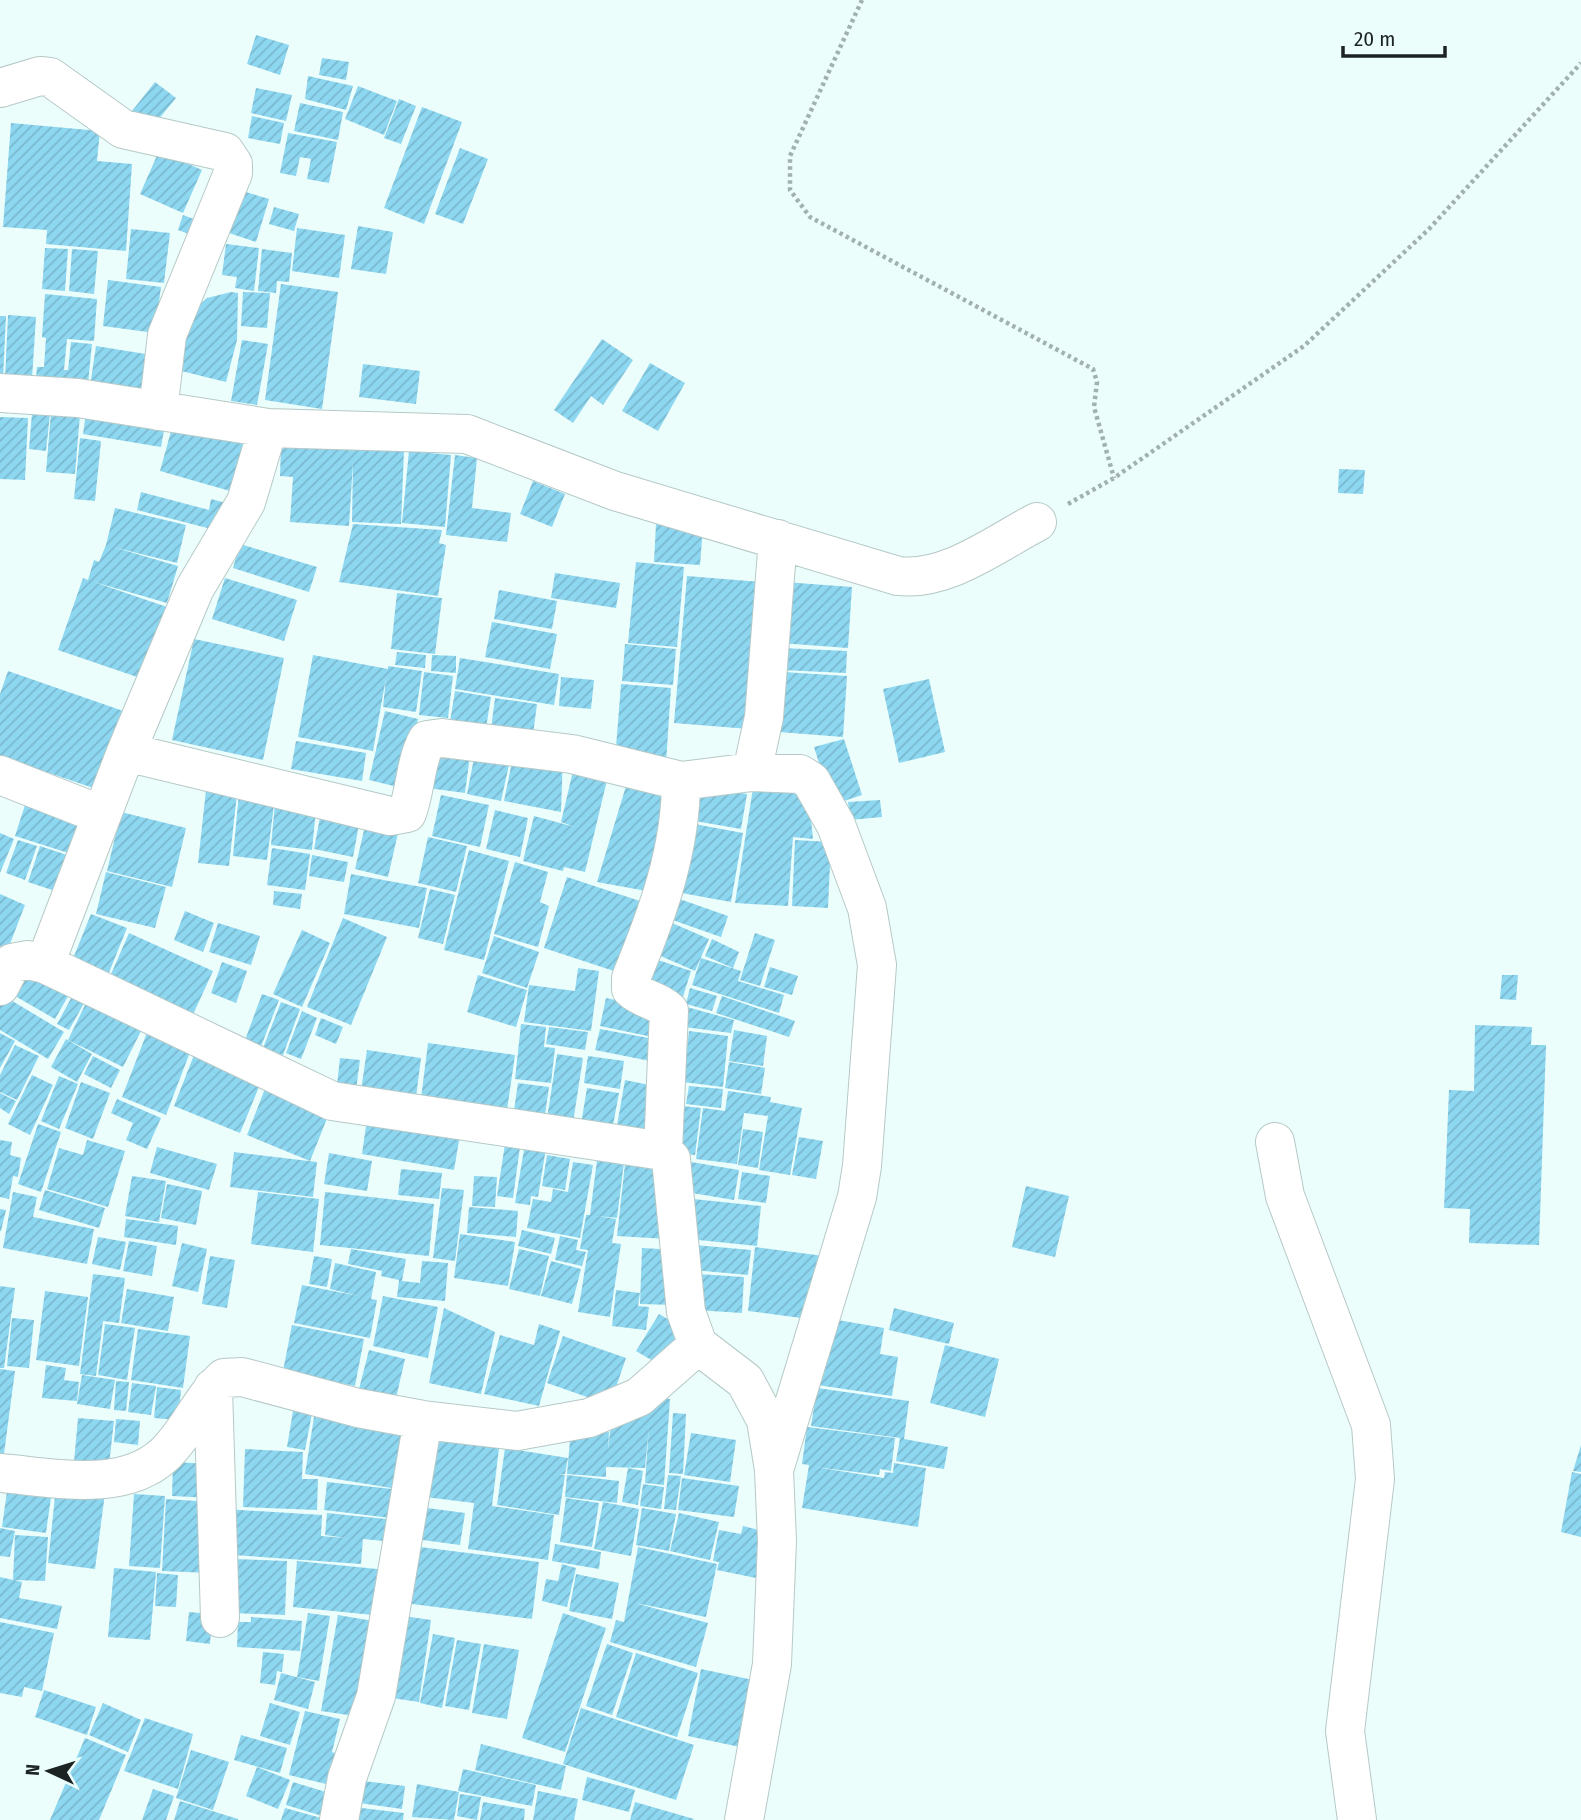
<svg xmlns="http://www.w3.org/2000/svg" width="1581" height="1820" viewBox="0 0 1581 1820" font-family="'Fira Sans Condensed',sans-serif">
<defs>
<pattern id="building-hatch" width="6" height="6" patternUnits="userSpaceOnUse" patternTransform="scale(1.75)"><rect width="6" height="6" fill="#8ed7f1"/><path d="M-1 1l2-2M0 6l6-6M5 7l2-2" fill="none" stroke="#7ab8ce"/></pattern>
</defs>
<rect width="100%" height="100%" fill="#ebfefc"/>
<path fill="url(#building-hatch)" d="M256 35 289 45 280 75 247 64Z
M322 58 349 62 346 80 319 75Z
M308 76 353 86 346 110 305 99Z
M155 82 176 98 148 132 128 116Z
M358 86 397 101 384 135 345 119Z
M256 88 292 95 286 121 251 113Z
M399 99 416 106 401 144 384 138Z
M300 103 343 112 338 140 294 131Z
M422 107 462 122 424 224 384 208Z
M252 116 284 123 280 144 248 138Z
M11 123 100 131 97 161 132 164 126 251 46 244 47 230 3 227Z
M288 133 337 142 329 183 307 179 311 159 300 157 296 176 280 173Z
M460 148 488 159 463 224 435 214Z
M159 151 202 170 183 213 140 194Z
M236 189 269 199 256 242 223 231Z
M274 207 299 214 294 231 269 224Z
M183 215 210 225 205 240 178 230Z
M358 226 393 232 386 274 351 269Z
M297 228 345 235 339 278 292 271Z
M131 229 170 233 164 283 126 279Z
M226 244 259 248 254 291 235 288 237 277 222 275Z
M45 248 68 249 65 291 42 289Z
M72 249 98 251 94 294 69 291Z
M262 249 292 253 289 282 277 281 276 293 258 291Z
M108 280 161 287 155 333 103 326Z
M281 284 338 292 322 409 265 400Z
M231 292 238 293 237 340 226 382 169 368 189 314 207 298Z
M243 292 270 293 267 328 241 326Z
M45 294 97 299 94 341 67 339 64 370H68L71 342 92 344 88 384 35 387 37 367H44L46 338 42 337Z
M8 315 36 317 32 379 5 378Z
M0 316H6L3 380H0Z
M602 339 633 360 603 405 591 396 573 423 554 410Z
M242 340 268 344 257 405 231 401Z
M96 346 158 356 151 395 90 386Z
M650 363 685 383 658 431 622 411Z
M363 364 420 371 416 404 359 397Z
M87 406 166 419 161 447 83 434Z
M32 413 50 414 46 451 29 449Z
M51 413 80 415 75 474 46 472Z
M0 417 28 418 25 480 0 479Z
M173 424 250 446 237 493 160 471Z
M80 438 101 441 95 501 74 499Z
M281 446 404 451 401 524 352 522 353 462 349 526 290 522 293 477 280 476Z
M409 451 451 455 445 527 402 523Z
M455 455 477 458 472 508 511 513 507 542 446 535Z
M1339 469 1365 470 1363 494 1338 493Z
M533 481 565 494 552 527 520 514Z
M141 492 209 510 211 499 230 504 223 532 137 510Z
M115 508 186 525 177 563 113 547 178 566 167 603 94 582 167 607 143 679 58 650 83 578 88 580 94 560 99 562 106 545Z
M353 524 442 530 439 543 446 545 438 596 339 582Z
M656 524 703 527 700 565 654 562Z
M240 544 317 567 309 592 233 568Z
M636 562 684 567 677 647 628 643Z
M555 573 620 583 616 608 551 598Z
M687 576 761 582 749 729 674 723Z
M225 578 297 600 284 641 212 619Z
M784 582 852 587 848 648 780 643Z
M499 590 557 601 552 629 494 619Z
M397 593 442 598 435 654 391 649Z
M492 622 557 634 550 669 485 657Z
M194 639 284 658 263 760 172 740Z
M625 644 676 649 673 685 622 681Z
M782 648 847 651 846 673 781 670Z
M397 652 426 655 425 668 395 665Z
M313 655 388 669V666L422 671 416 712 383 707 386 678 373 751 298 737Z
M432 655 456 656V673L431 671Z
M460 658 559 674 554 705 455 689Z
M8 671 129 713 102 791 0 756V694Z
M424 672 453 676 448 718 419 715Z
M783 672 847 676 843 737 779 732Z
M561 677 594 680 591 709 559 706Z
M929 679 945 752 899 763 883 689Z
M621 684 671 688 666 763 615 760Z
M455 691 491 697 484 740 448 734Z
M495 698 537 704 532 742 490 737Z
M385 711 418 719 402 788 369 780Z
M844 739 862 795 832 805 814 747Z
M296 741 366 753 362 781 291 769Z
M436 742 471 748 465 793 428 788Z
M476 748 511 756 501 801 467 794Z
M514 752 563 756 561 812 504 801Z
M573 771 607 780 585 872 564 867 563 871 523 861 534 816 575 827 561 822Z
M695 785 747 794 741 829 689 820Z
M626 786 676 795 652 892 597 882Z
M753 788 808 790 813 839 793 837 788 906 735 903Z
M206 790 237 794 229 866 198 863Z
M239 793 275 797 267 860 233 856Z
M441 795 489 805 480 847 432 836Z
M880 800 882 817 850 820 848 802Z
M26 802 92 823 81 857 15 836Z
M275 804 316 809 312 850 271 845Z
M495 810 528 818 520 857 486 849Z
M121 812 186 828 172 887 107 871Z
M321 812 360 819 353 857 314 849Z
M689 823 743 833 731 902 676 892Z
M365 826 398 833 388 877 355 869Z
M0 833 14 839 0 873Z
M428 837 467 846 456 892 418 883Z
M18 840 37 846 25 880 6 873Z
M795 840 831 842 828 908 792 906Z
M40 846 76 858 64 894 28 882Z
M272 848 310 854 305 890 267 885Z
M469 850 509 861 484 960 444 950Z
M312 855 348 862 344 882 309 876Z
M515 862 548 872 540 902 549 906 538 947 494 934Z
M106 872 166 887 155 928 96 914Z
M351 874 427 888 419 928 344 914Z
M567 877 652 905 629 976 544 948Z
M430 889 455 895 443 944 418 938Z
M274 891 302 894 300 909 273 905Z
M0 894 25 905 8 949 0 946Z
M671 896 728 916 721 937 664 917Z
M185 911 214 923 203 952 174 940Z
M91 914 127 928 106 980 70 966Z
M343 918 387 937 351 1025 307 1007Z
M663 919 709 939 695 971 649 951Z
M218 923 260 936 251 965 209 952Z
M302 930 330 943 302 1007 273 994Z
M129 933 213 971 191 1019 108 981Z
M755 933 775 940 760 986 740 980Z
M494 936 539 952 527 988 482 973Z
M712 939 739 952 733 968 705 956Z
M649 957 691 971 682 1000 639 986Z
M701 958 741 971 738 981 784 995 779 1013 692 985Z
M222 962 247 971 236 1003 211 993Z
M22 966 70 993 55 1019 8 992Z
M770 967 798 976 792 995 764 987Z
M578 968 599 971 591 1031 524 1022 529 985 575 991Z
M478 975 527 990 516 1027 467 1012Z
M1502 975H1518L1516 1000 1500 999Z
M690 988 717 996 712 1011 686 1004Z
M75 991 87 998 69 1030 57 1024Z
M262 994 279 1000 260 1049 244 1043Z
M4 996 64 1032 48 1059 0 1030V1002Z
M722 996 795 1021 789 1037 716 1013Z
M606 998 663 1010 657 1038 600 1026Z
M281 1002 300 1009 283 1055 263 1048Z
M86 1003 141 1031 123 1067 68 1040Z
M687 1007 734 1020 731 1033 684 1027Z
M302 1011 317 1018 301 1059 286 1053Z
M321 1018 343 1027 336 1044 315 1035Z
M521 1024 546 1027 544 1047 555 1048 551 1083 515 1079Z
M1475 1025 1532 1027 1531 1045H1546L1539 1245 1469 1243 1470 1209 1444 1208 1449 1090 1474 1091Z
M549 1027 588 1032 585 1050 546 1044Z
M600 1029 654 1039 650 1061 595 1050Z
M148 1030 192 1047 166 1115 122 1097Z
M734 1030 767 1036 763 1066 729 1061Z
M689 1031 728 1036 723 1087 683 1082Z
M0 1033 15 1041 0 1068Z
M66 1039 92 1054 77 1082 51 1067Z
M428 1043 515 1055 506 1117 420 1106Z
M15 1045 39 1056 17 1100 0 1092V1075Z
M367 1050 421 1058 415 1105 360 1097Z
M557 1054 583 1058 572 1129 546 1125Z
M194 1055 261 1082 240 1133 174 1106Z
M93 1056 120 1070 111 1088 84 1074Z
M588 1056 624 1061 620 1089 584 1083Z
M340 1058 360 1060 355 1097 336 1094Z
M729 1062 765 1068 761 1094 725 1088Z
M32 1075 53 1085 30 1135 8 1124Z
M59 1076 78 1084 59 1129 41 1121Z
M625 1080 664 1088 659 1143 615 1137Z
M268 1081 332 1106 310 1161 247 1135Z
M81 1082 110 1093 93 1139 65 1128Z
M518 1083 549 1087 544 1122 513 1117Z
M689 1086 723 1089 721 1108 686 1104Z
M587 1088 619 1093 611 1136 580 1130Z
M728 1091 771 1097 770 1102 802 1108 790 1175 759 1170 768 1116 744 1113 737 1164 696 1159 703 1108 725 1111Z
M0 1093 16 1101 9 1114 0 1108Z
M117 1099 161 1118 147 1149 126 1140 133 1123 111 1113Z
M683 1106 701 1108 695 1155 676 1153Z
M367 1119 460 1135 454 1170 362 1154Z
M38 1124 61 1132 41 1192 18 1184Z
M743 1129 763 1132 758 1168 738 1165Z
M799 1137 823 1141 816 1179 792 1175Z
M0 1140 12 1142 10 1155 21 1158 18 1177 13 1176 9 1199 0 1197Z
M87 1140 125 1151 108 1207 47 1189 59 1148 83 1155Z
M505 1144 520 1147 513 1198 497 1196Z
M525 1144 546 1148 538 1197 531 1196 530 1205 515 1203Z
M157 1147 217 1164 209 1190 150 1173Z
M234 1152 317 1162 313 1197 230 1187Z
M329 1153 372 1161 367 1191 324 1184Z
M547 1155 570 1159 565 1190 542 1186Z
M597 1160 624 1163 617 1218 597 1216 616 1219 612 1243 621 1244 610 1317 578 1312 588 1250 580 1249 586 1215H590Z
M685 1161 739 1170 734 1200 680 1191Z
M573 1162 593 1165 580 1238 527 1228 533 1199 551 1202 553 1189 568 1192Z
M625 1164 663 1166 667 1239 617 1236Z
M401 1169 442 1173 439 1199 398 1195Z
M742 1172 770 1176 766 1203 738 1199Z
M132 1176 166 1181 159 1222 125 1216Z
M474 1176 497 1177 495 1207 472 1206Z
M167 1184 202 1191 196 1225 161 1218Z
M1026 1186 1069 1196 1055 1257 1012 1247Z
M442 1188 464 1190 455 1261 433 1258Z
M45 1190 105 1208 99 1228 39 1210Z
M13 1192 37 1197 33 1217 94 1229 87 1264 3 1248Z
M258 1192 319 1199 313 1252 251 1244Z
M325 1192 434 1204 429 1256 320 1245Z
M693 1199 761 1206 757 1246 689 1239Z
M469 1207 518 1211 516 1237 467 1233Z
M0 1209 6 1210 1 1231H0Z
M126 1219 178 1226 176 1245 124 1237Z
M522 1230 555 1238 551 1254 518 1246Z
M460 1234 515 1242 508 1286 454 1278Z
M560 1236 578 1240 576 1250 586 1252 582 1266 555 1260Z
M98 1237 126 1242 120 1270 92 1264Z
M129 1241 157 1246 152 1276 123 1271Z
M182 1243 207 1249 198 1292 172 1286Z
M695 1245 751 1250 748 1275 693 1270Z
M755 1247 824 1256 816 1320 748 1311Z
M642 1248 677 1250 675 1305 640 1304Z
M351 1249 406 1259 402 1281 420 1283 422 1261 448 1263 445 1301 397 1297 399 1280 381 1276 382 1271 348 1264Z
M519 1249 549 1256 540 1296 509 1289Z
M210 1256 235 1260 227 1308 202 1304Z
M314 1256 332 1259 327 1287 309 1284Z
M551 1261 581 1269 572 1304 541 1296Z
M335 1263 376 1272 371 1299 377 1300 370 1338 294 1323 302 1285 359 1296 330 1289Z
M93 1274 125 1278 119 1323 103 1321 96 1376 80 1374Z
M698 1274 744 1277 742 1313 696 1310Z
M0 1286 15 1288 4 1368H0Z
M127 1289 174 1297 168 1331 121 1323Z
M616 1290 640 1293 638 1306 649 1307 646 1330 612 1326Z
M45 1291 88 1297 79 1366 36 1360Z
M383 1296 438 1307 428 1358 373 1346Z
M444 1308 495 1332 481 1394 429 1383Z
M894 1308 954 1323 949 1344 889 1330Z
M659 1314 683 1328 660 1365 636 1351Z
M12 1318 34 1320 29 1368 7 1366Z
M826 1318 884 1328 880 1354 898 1357 892 1396 810 1384Z
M105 1324 135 1328 127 1380 98 1375Z
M539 1324 560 1331 539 1406 484 1394 500 1335 534 1345Z
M292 1325 364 1339 355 1386 283 1371Z
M138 1329 190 1336 183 1388 131 1380Z
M563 1336 626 1358 610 1405 547 1383Z
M945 1345 999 1359 985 1417 930 1403Z
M369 1350 405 1359 396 1398 359 1389Z
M46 1365 66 1368 64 1380 79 1382 77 1401 42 1398Z
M0 1369 15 1371 3 1461H0Z
M82 1375 115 1380 110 1409 77 1404Z
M116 1381 129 1382 126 1411 114 1410Z
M132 1383 156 1386 151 1415 128 1412Z
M157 1387 181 1390 178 1420 154 1418Z
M817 1388 909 1401 904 1439 948 1447 944 1469 896 1461 900 1438 811 1426Z
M651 1397 670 1399 664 1485 645 1483 649 1427 645 1468 606 1467V1477L567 1474 571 1429 609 1432 608 1451 612 1413Z
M294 1405 313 1408 305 1450 287 1447Z
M673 1413 686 1414 683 1474 669 1473Z
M314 1417 413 1433 404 1490 305 1474Z
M78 1418 114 1421 109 1465 74 1462Z
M116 1419 140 1421 138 1445 114 1442Z
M807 1427 895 1438 891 1471 880 1469 879 1475 815 1467 884 1478 885 1472 893 1473 894 1463 926 1468 918 1527 802 1508 809 1465 802 1464Z
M691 1433 736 1440 730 1482 684 1475Z
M432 1439 499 1448 492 1506 554 1515 548 1560 468 1549 474 1503 425 1497Z
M1581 1445V1472L1573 1471Z
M505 1448 568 1458 565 1474H559L565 1475 559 1515 497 1505Z
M245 1449 303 1452 302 1479H318L317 1510 243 1507Z
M173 1462 213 1464 212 1498 172 1496Z
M628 1468 643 1471 638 1505 622 1502Z
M1572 1472 1581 1474V1537L1561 1532Z
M567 1475 619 1481 617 1503 565 1497Z
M668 1475 681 1476 676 1510 664 1509Z
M9 1477 53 1483 46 1533 2 1527Z
M682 1478 739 1486 734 1517 678 1510Z
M327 1482 402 1490 399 1519 324 1510Z
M643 1484 664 1487 661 1509 640 1506Z
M56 1487 105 1493 95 1569 48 1563Z
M134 1494 165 1496 160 1568 129 1566Z
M566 1498 599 1503 592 1547 560 1542Z
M166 1499 212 1502 209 1573 162 1571Z
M603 1502 639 1509 631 1556 594 1549Z
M420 1507 465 1513 460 1545 415 1539Z
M642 1508 676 1514 669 1551 636 1545Z
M224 1509 322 1515 321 1536 346 1538 325 1535 327 1513 396 1520 394 1542 363 1539 361 1564 233 1555Z
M679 1513 719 1522 710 1560 670 1551Z
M743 1526 763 1531 761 1579 717 1570 719 1562 713 1561 719 1530 741 1534Z
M0 1528 15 1531 10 1557 0 1556Z
M15 1535 48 1537 45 1581 13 1580Z
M555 1544 601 1552 599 1569 552 1561Z
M412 1546 539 1562 532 1619 404 1603Z
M638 1547 717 1564 706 1617 635 1603 708 1623 696 1667 610 1642 616 1620 624 1622Z
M234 1559 287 1561 285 1615 232 1613Z
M297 1561 387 1570 383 1616 293 1607Z
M562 1564 576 1568 567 1607 542 1601 546 1579 558 1581Z
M114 1568 156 1572 150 1640 108 1637Z
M157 1573 178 1575 176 1607 155 1606Z
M576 1574 619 1583 612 1619 569 1611Z
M0 1577 22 1582 19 1598 62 1606 57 1629 0 1618Z
M189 1612 212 1614 210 1644 186 1641Z
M308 1613 330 1616 319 1681 297 1677Z
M563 1613 606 1628 565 1752 522 1738Z
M338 1615 385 1623 355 1716 321 1711Z
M397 1615 431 1620 419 1702 385 1697Z
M251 1617 302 1621 300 1651 237 1647 238 1622H251Z
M0 1622 54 1633 42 1691 24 1687 22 1697 0 1693Z
M433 1634 455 1638 442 1708 420 1703Z
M457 1640 481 1644 469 1710 445 1706Z
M484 1644 519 1650 507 1719 472 1713Z
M607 1644 633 1653 612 1715 586 1706Z
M263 1652 284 1654 282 1672 277 1671 275 1685 260 1683Z
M636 1653 698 1673 677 1737 616 1717Z
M701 1669 753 1680 740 1747 688 1736Z
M281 1673 315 1682 308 1709 274 1700Z
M44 1690 96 1707 87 1735 35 1717Z
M103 1703 141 1720 128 1752 89 1735Z
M270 1703 300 1712 290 1745 260 1736Z
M581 1708 694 1745 676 1800 563 1764Z
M305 1711 340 1719 332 1752 337 1754 330 1785 289 1775Z
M145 1718 193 1734 178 1789 124 1771Z
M241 1735 287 1748 280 1773 234 1760Z
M85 1738 126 1755 99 1820H50Z
M481 1744 566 1766 561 1790 475 1770Z
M191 1750 229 1762 213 1810 176 1798Z
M257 1767 290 1780 278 1809 246 1796Z
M463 1769 536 1785 532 1806 458 1791Z
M587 1777 635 1790 629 1812 582 1800Z
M355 1780 405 1786 402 1809 352 1802Z
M293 1782 339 1796 332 1819 286 1805Z
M417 1784 459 1792 454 1820 412 1817Z
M153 1789 174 1796 166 1820H142Z
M538 1791 578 1799 574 1820H533Z
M460 1794 481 1797 477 1820 457 1816Z
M180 1801 238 1819V1820H174Z
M483 1802 525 1809 524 1820H480Z
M635 1802 694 1819 693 1820H630Z
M353 1807 404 1813 403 1820H351Z
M285 1808 325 1819V1820H281Z"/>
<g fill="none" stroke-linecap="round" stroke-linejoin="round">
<g stroke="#b6c9c7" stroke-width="40">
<path id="minor" d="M0 88 40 76 50 77 123 129 225 152 233 164V173L167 335 158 411
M0 393 78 398 268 428 467 434 615 491 898 576C946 582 995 544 1037 522
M126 752 390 816 407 813C416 789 415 762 427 740L442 738 572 754 681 781 752 772 800 774 811 781 836 825 867 908 877 965 862 1166 857 1197 774 1470
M752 772 764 717 778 539
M0 775 102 815
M45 964 126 752 195 588 246 502 268 428
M0 986 12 963 28 960 45 964 332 1101 663 1151 671 1159 686 1312 698 1345 745 1381 766 1420 774 1470 777 1541 772 1664 744 1820
M1275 1142 1285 1196 1371 1425 1375 1479 1345 1731 1357 1820
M663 1151 669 1011C658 1000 643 1000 631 989V978C657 915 681 850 681 781
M213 1388 220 1618
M423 1420 517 1431 589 1418 639 1397 698 1345
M0 1473C52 1477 123 1494 165 1454 188 1432 200 1400 224 1378L242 1377 358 1408 423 1420 376 1696 347 1778 339 1820"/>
</g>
<path stroke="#a2b1b0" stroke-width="4.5" stroke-dasharray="3.5 3.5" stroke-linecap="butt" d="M862 0 790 156V190L810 217 1093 369 1097 382 1094 407 1114 478
M1068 504 1114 478 1304 346 1429 229 1581 63"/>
<use href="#minor" stroke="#fff" stroke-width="38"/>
</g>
<g transform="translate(49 1771) rotate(274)" stroke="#ebfefc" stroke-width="5" paint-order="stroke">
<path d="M0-5L12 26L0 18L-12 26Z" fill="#1c2323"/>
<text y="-10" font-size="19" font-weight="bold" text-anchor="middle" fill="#1c2323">N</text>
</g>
<path d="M1343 46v10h102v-10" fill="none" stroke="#1c2323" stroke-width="3.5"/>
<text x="1354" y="46" font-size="21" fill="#1c2323" stroke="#ebfefc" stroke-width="5" paint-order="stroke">20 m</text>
</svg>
